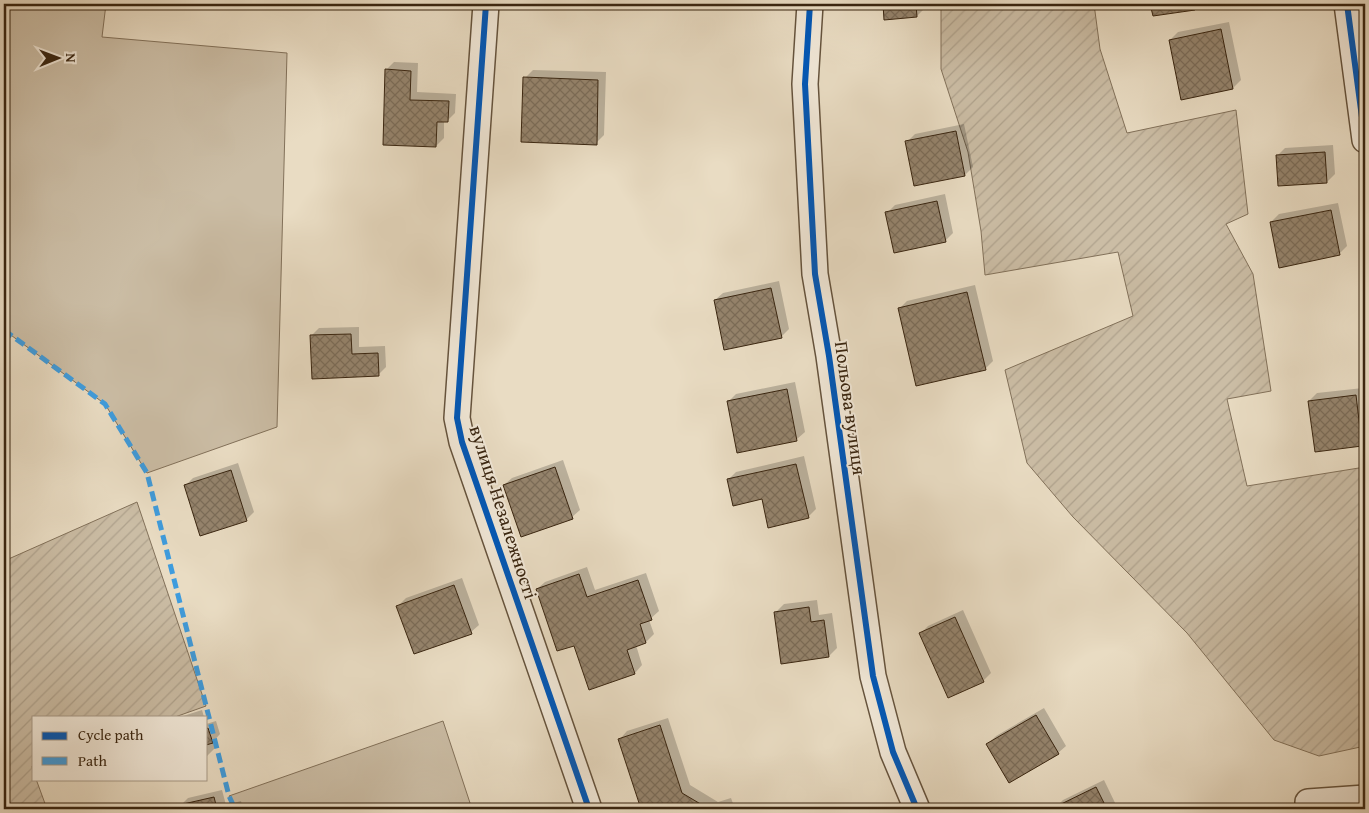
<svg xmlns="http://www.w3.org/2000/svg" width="1369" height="813" viewBox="0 0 1369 813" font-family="'Gentium Book Plus',serif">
<defs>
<pattern id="garden-furrows" width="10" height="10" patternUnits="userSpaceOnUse" patternTransform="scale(1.25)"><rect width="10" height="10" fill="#cbbda5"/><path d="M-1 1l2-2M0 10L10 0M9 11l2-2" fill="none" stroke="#afa28d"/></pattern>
<pattern id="building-cross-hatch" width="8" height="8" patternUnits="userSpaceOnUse" patternTransform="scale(1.25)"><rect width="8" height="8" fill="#95846d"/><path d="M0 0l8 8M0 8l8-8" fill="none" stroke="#7b6c58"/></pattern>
</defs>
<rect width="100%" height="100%" fill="#e9dcc3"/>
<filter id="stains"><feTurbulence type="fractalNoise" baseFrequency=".004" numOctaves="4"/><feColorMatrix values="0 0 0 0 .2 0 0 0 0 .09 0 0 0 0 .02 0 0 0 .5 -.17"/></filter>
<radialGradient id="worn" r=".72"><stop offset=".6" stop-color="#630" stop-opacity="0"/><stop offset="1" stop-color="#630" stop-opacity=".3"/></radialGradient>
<path fill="#cbbda5" stroke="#82715a" d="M4 4H106L102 37 287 53 277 427 147 473 105 404 4 330Z
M443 721 472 809H235L229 796Z"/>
<path fill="url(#garden-furrows)" stroke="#82715a" d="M941 4H1094L1100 49 1127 133 1236 110 1248 214 1226 224 1253 274 1271 391 1227 399 1247 486 1365 467V746L1319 756 1274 740 1187 633 1073 517 1027 463 1005 370 1133 316 1118 252 985 275 981 231 968 152 941 69Z
M137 502 206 706 175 717H34V765L32 766 34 779H36L47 809H4V561Z"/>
<path fill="#0003" d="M157 4H217L213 7 157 8Z
M884 4H924L925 8 917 16 885 19Z
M1151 4H1200L1195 9 1154 15Z
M1229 22 1241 80 1233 88 1170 40 1178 32Z
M394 62 418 63 417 92 456 94 455 113 447 121H444V138L436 146 386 70Z
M533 70 606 72 604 135 596 143 525 78Z
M964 124 973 167 965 175 907 142 915 134Z
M1333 145 1335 174 1327 182 1277 156 1285 148Z
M945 194 953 233 945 241 887 213 895 205Z
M1338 203 1347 246 1339 254 1271 222 1279 214Z
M779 281 789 329 781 337 715 300 723 293Z
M975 285 993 361 985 369 899 309 907 301Z
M359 327V347L385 346 386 367 378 375 311 336 319 328Z
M795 382 805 432 797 439 738 451 728 402 736 394Z
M1363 388 1365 404V441L1361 445 1309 401 1317 393Z
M804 456 816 509 808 517 728 480 736 472Z
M563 460 580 510 572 517 504 485 512 478Z
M238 463 254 512 246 520 185 486 193 478Z
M587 567 595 590 646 573 659 611 649 620 654 634 646 642 636 645 642 665 635 673 575 644 537 589 545 582Z
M462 578 479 625 471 632 398 606 406 598Z
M817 600 819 615 832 613 837 648 829 656 776 612 784 604Z
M963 610 991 673 983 681 921 633 928 626Z
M1044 708 1066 746 1058 753 988 744 996 736Z
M202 710 204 717H180Z
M668 718 690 785 718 802 731 798 735 809H643L620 739 627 731Z
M216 721 220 734 213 742 215 748 206 757V724Z
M1104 780 1118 809H1056L1055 808 1063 800Z
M222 790 226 805 241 801 243 809H181L180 806 188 798Z"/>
<path fill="url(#building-cross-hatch)" stroke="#392510" d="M156 4H214V8L156 9Z
M883 4H916L917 17 884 20Z
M1150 4H1194L1195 10 1153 16Z
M1221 29 1233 89 1181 100 1169 40Z
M385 69 411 71 410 100 449 101 448 122H437L436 147 383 145Z
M523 77 598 80 597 145 521 142Z
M956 131 965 176 914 186 905 141Z
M1325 152 1327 183 1278 186 1276 155Z
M937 201 946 242 894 253 885 212Z
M1331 210 1340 255 1279 268 1270 222Z
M771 288 782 338 724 350 714 300Z
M967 292 986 370 916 386 898 308Z
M351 334 352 354 378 353 379 376 312 379 310 335Z
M787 389 797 441 737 453 727 401Z
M1356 395 1362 446 1315 452 1308 401Z
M796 464 809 518 768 528 762 499 733 506 727 479Z
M555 467 573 519 521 537 503 485Z
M231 470 247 521 200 536 184 485Z
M579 574 587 597 638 580 652 620 640 624 646 643 627 650 635 674 589 690 574 646 557 651 536 589Z
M454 585 472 634 414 654 396 606Z
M809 607 811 622 824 620 829 657 781 664 774 612Z
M955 617 984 682 948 698 919 633Z
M1036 715 1059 754 1009 783 986 744Z
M660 725 682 793 709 809H641L618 739Z
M208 728 213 743 206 745V729Z
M1096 787 1107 809H1054L1053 808Z
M214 797 217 809H180L179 805Z"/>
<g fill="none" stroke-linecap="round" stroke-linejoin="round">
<g stroke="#65533d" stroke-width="28">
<path id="street" d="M486 4 457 418 462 442 589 809
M810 4 805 84 815 274 829 356 873 676 893 752 917 809
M1347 4 1365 140
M1308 802 1365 798"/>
</g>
<use href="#street" stroke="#f1e8d8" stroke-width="25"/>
<path stroke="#3e9cde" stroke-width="5" stroke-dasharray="10 5" stroke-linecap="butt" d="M4 330 105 404 147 473 229 796 235 809"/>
<g stroke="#f1e8d8" stroke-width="9">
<path id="cycleway" d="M486 4 457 418 462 442 589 809
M810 4 805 84 815 274 829 356 873 676 893 752 917 809
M1347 4 1365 140"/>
</g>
<use href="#cycleway" stroke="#0057b8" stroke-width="6"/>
</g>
<g text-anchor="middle" stroke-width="4" stroke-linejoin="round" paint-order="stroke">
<g font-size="19" fill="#392510" stroke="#f1e8d8">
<text transform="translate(851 408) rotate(82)" y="7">Польова вулиця</text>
<text transform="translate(504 512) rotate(72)" y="7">вулиця Незалежності</text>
</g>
</g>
<rect width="1369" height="813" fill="none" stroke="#e9dcc3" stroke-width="20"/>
<rect x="5" y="5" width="1359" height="803" fill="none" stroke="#392510" stroke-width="2.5"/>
<rect x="10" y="10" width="1349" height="793" fill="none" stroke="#392510"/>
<rect x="32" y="716" width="175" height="65" fill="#f1e8d8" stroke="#a79a88"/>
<rect x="42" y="732" width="25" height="8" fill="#0057b8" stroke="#a79a88"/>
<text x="78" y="740" font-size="15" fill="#392510">Cycle path</text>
<rect x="42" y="757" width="25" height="8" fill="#3e9cde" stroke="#a79a88"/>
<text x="78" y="766" font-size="15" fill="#392510">Path</text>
<g transform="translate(58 58) rotate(89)" stroke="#f1e8d8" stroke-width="4" paint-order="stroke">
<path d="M0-4L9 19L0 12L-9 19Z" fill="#392510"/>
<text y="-8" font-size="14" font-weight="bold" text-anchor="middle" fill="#392510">N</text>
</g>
<rect width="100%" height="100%" filter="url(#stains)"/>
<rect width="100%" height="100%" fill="url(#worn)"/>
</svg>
